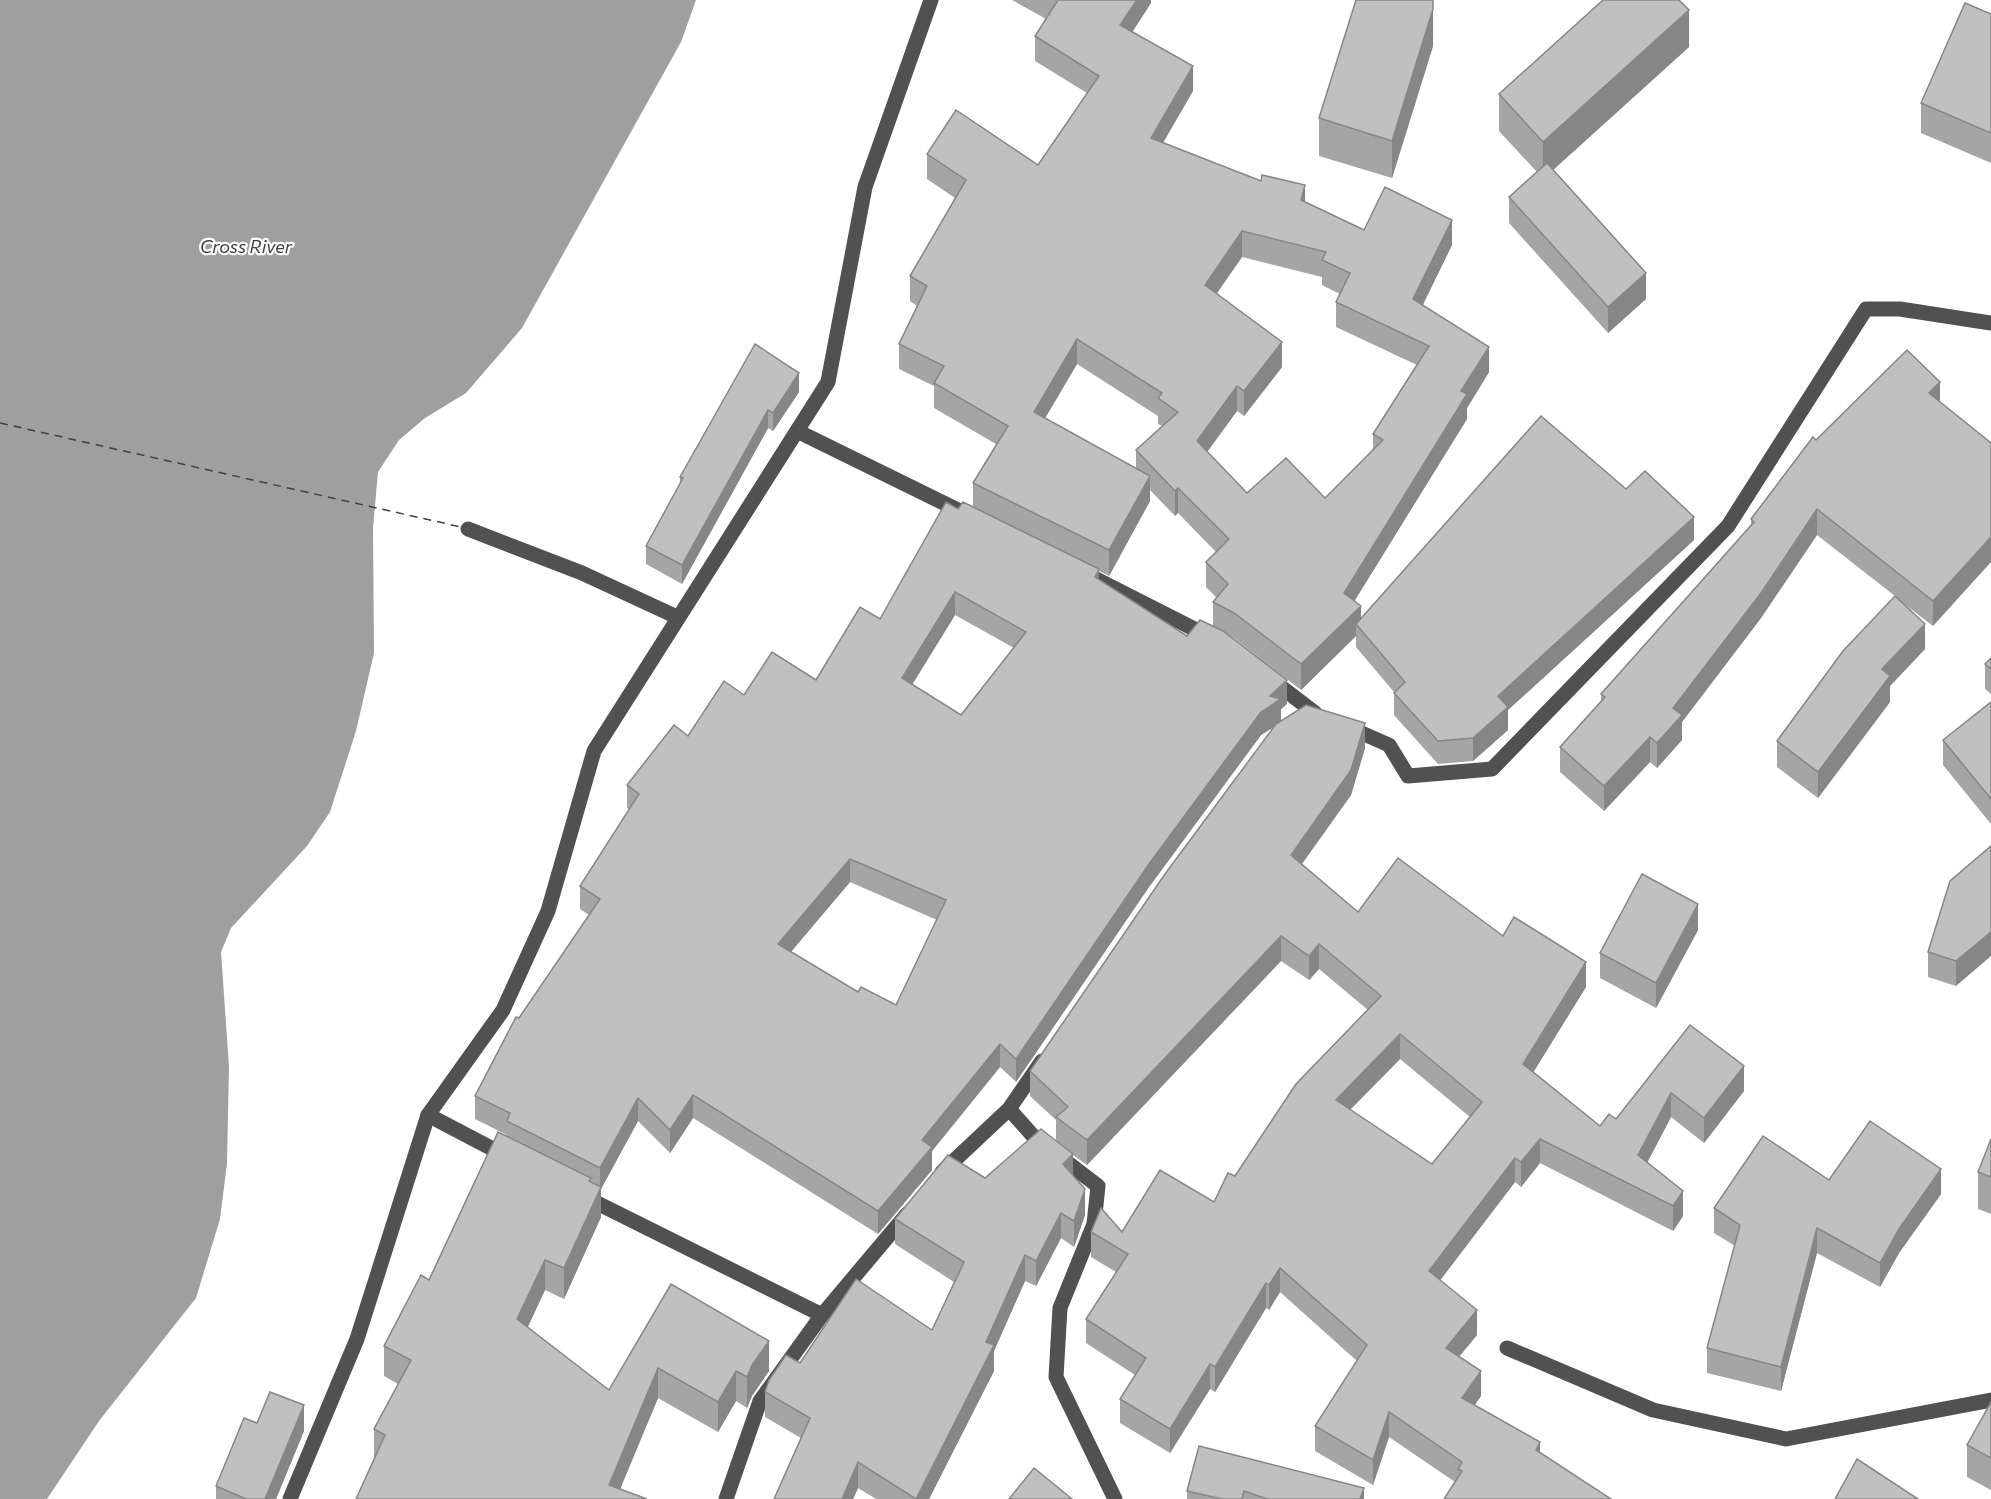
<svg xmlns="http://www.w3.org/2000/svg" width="1991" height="1499" font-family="Commissioner,sans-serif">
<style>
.water{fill:#9f9f9f}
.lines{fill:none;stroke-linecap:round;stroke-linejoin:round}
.ferry{stroke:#404040;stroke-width:1.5;stroke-dasharray:8 6;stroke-linecap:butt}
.minor{stroke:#515151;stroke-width:15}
.wall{fill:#a5a5a5;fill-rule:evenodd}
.shaded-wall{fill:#868686}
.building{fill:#c0c0c0;stroke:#868686;stroke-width:1.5;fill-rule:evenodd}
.labels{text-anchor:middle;stroke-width:4.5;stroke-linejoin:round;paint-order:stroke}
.water-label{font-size:18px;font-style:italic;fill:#404040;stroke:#fff}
</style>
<rect width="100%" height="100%" fill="#fff"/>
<!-- water -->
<polygon class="water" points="0,0 696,0 681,42 522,328 466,393 425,418 399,440 378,472 373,528 374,653 356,731 330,812 307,846 231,928 221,952 229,1067 227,1163 220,1219 196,1298 99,1421 47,1499 0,1499"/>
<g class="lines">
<!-- ferry -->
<polyline class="ferry" points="0,423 461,527"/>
<!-- minor -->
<g class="minor">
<polyline points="797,431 964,513"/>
<polyline points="468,529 582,573 677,617"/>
<polyline points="1090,576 1210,637"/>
<polyline points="1272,680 1315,713"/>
<polyline points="1348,727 1389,745 1408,776 1492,769 1728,526 1866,309 1900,309 1991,323"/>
<polyline points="1009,1109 1034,1137 1098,1186 1094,1224 1060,1308 1056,1377 1115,1499"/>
<polyline points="428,1115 508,1157"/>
<polyline points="942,1172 1009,1109 1042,1061"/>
<polyline points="585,1197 822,1315"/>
<polyline points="1507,1348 1653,1410 1786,1439 1991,1400"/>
<polyline points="290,1499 357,1339 428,1115 503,1010 548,911 594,751 828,382 865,187 931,0"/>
<polyline points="726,1499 760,1401 822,1315 907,1214"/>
</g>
</g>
<!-- wall -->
<g class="wall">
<path d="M1012,0H1151V3L1132,32L1193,91L1163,143L1305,202L1364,230L1452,245L1423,305L1489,372L1467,408V419L1354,601L1361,619L1626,489L1694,540L1508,710V730L1473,761L1438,764L1394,715V692L1356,647V636L1301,690L1234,638L1228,635L1287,704L1281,709V721L1365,748L1351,795L1302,864L1358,912L1503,936L1586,987L1533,1072L1600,1126L1616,1119L1690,1025L1744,1091L1704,1143L1671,1117L1647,1163L1683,1216L1673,1231L1540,1163L1521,1187L1515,1182L1440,1280L1477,1335L1459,1357L1481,1396L1475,1405L1540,1442L1455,1482L1389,1437L1373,1485L1315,1451V1426L1357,1361L1280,1292L1269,1310L1266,1308L1215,1392L1210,1389L1170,1453L1120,1423V1399L1135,1375L1086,1343V1319L1116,1272L1091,1257V1232H1122L1214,1202L1368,1010L1319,969L1309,980L1281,961L1087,1165L1073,1155V1176L1085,1215L1074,1247L1061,1238L1036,1286L1025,1281L994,1351V1371L929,1499H876L858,1488L853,1499H774L801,1438L765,1417V1392L800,1363L932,1330L954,1282L895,1244V1219L985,1178L1056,1141V1120L1030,1096V1071L1273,728L1261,735L1149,887L1016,1082L1000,1067L932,1151V1170L878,1234L693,1118L670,1153L638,1121L601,1189V1217L564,1299L545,1290L528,1327L609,1390L671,1284L769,1371L752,1396L747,1408L736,1401L718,1432L658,1398L620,1489L374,1460V1429L398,1384L384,1376V1346L429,1280L507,1136V1135L475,1119V1096L589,915L580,909V886L629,809L627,808V785L688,736L744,695L816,680L880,619L958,509L973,507V483L996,444L934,408V386L899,369V344L917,306L910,301V276L955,198L927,179V154L1038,165L1087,93L1035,61V36L1046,19ZM1242,257L1322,277V285L1340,294L1336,302V327L1417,365L1373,434V449L1325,498L1247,493L1207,451L1237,411L1244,416L1282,367L1217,293ZM1077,364L1158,416V424L1162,426L1136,450V468L1045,418ZM1150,490L1175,516L1178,513L1216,552L1206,562V587L1217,598L1213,602V626L1187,636L1099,580V571L1109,576L1150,501ZM955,615L1014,648L961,715L912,685ZM850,882L937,920L896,1005L858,992L791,952ZM1400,1059L1470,1117L1432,1164L1350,1110Z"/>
<polygon points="1991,14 1991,163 1921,133 1921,103"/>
<polygon points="1433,46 1392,178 1319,156 1319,118"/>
<polygon points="1689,47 1553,170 1646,299 1608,333 1509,223 1509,197 1537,172 1499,131 1499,94"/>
<polygon points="755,344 799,392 773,431 768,428 682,584 646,564 646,546 680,484 680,477"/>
<polygon points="1940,382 1933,626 1895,597 1925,649 1890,686 1890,702 1818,798 1777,767 1777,741 1895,596 1817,535 1761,618 1682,722 1682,740 1657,768 1650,762 1604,811 1560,772 1560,747 1601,702 1601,694 1751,525 1751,519 1816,440"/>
<polygon points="1991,658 1991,694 1985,689 1985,664"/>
<polygon points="1991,702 1991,824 1943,765 1943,740"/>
<polygon points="1991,846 1956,986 1928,977 1928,952"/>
<polygon points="1698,930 1656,1008 1600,978 1600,953"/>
<polygon points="1991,1139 1991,1214 1978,1209 1978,1172"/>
<polygon points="1829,1180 1941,1194 1899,1253 1880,1287 1817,1253 1781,1391 1707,1373 1707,1348 1735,1246 1714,1233 1714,1208"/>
<polygon points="1991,1402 1991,1490 1967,1477 1967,1445"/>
<polygon points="257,1423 304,1431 276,1499 216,1499 216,1486"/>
<polygon points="1199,1446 1364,1499 1187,1499 1187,1491"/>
</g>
<!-- shaded-wall -->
<g class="shaded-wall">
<polygon points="1137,0 1151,0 1151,3 1120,51 1120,25"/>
<polygon points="1433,9 1433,46 1392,178 1392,141"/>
<polygon points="1689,10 1689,47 1543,179 1543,142"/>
<polygon points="1193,66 1193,91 1151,163 1151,138"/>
<polygon points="1305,185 1305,210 1301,200"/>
<polygon points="1452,220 1452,245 1413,324 1413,299"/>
<polygon points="1242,231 1242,257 1205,310 1205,285"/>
<polygon points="1646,273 1646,299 1608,333 1608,307"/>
<polygon points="1077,339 1077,364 1034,437 1034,412"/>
<polygon points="1282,342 1282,367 1244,416 1244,391"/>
<polygon points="1489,347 1489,372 1467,408 1467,419 1344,618 1344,593 1461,391"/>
<polygon points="799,373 799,392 773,431 773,413"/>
<polygon points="1940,382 1940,407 1929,393"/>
<polygon points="1237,386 1237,411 1197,466 1197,441"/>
<polygon points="768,410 768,428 682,584 682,565"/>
<polygon points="1150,476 1150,501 1109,576 1109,550"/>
<polygon points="1178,488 1178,513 1175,516 1175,491"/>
<polygon points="1817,509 1817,535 1761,618 1682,722 1682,740 1657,768 1657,743 1673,708"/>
<polygon points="1694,517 1694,540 1508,710 1508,730 1473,761 1473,738 1498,696"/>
<polygon points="1991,537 1991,562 1933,626 1933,601"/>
<polygon points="1099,569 1099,593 1095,577"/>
<polygon points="955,592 955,615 902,701 902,678"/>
<polygon points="1361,606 1361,630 1356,624 1356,636 1301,690 1301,664"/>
<polygon points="1925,624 1925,649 1890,686 1890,702 1818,798 1818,772 1882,669"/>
<polygon points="1287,680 1287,704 1281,709 1281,722 1261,735 1149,887 1016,1082 1016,1059 1149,864 1270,696"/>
<polygon points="1365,723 1365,748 1351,795 1291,879 1291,855"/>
<polygon points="1650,737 1650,762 1604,811 1604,786"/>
<polygon points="850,859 850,882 778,967 778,944"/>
<polygon points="1698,904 1698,930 1656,1008 1656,983"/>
<polygon points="1991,932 1991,956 1956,986 1956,961"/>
<polygon points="1281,936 1281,961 1087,1165 1087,1140"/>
<polygon points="1319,944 1319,969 1309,980 1309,956"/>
<polygon points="1586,962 1586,987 1523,1089 1523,1064"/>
<polygon points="1400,1034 1400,1059 1336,1124 1336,1100"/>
<polygon points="1000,1044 1000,1067 932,1151 932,1170 878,1234 878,1211 922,1140"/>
<polygon points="1744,1066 1744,1091 1704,1143 1704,1118"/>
<polygon points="1671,1093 1671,1117 1638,1180 1638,1155"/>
<polygon points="693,1095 693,1118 670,1153 670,1130"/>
<polygon points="638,1098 638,1121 601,1189 601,1217 564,1299 564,1268 600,1190 600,1168"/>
<polygon points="1540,1139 1540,1163 1521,1187 1521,1162"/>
<polygon points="1073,1154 1073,1179 1063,1164"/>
<polygon points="1515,1158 1515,1182 1429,1295 1429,1271"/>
<polygon points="1941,1169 1941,1194 1899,1253 1880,1287 1880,1263 1899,1229"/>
<polygon points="1085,1189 1085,1215 1074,1247 1074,1221"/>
<polygon points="1683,1191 1683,1216 1673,1231 1673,1206"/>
<polygon points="1061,1213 1061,1238 1036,1286 1036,1261"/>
<polygon points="1817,1228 1817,1253 1781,1391 1781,1367"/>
<polygon points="1025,1255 1025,1281 994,1351 994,1371 929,1499 916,1499"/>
<polygon points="545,1260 545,1290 517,1349 517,1319"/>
<polygon points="1280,1268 1280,1292 1269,1310 1269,1285"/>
<polygon points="1266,1283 1266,1308 1215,1392 1215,1367"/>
<polygon points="1477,1310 1477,1335 1446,1372 1446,1348"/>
<polygon points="769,1341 769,1371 752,1396 747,1408 747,1377 752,1365"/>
<polygon points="1210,1364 1210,1389 1170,1453 1170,1429"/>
<polygon points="658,1368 658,1398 616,1499 609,1485"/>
<polygon points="736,1371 736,1401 718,1432 718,1402"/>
<polygon points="1481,1371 1481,1396 1462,1422 1462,1398"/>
<polygon points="304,1405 304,1431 276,1499 265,1499"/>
<polygon points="1389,1412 1389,1437 1373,1485 1373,1460"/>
<polygon points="1540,1442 1540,1467 1536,1450"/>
<polygon points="858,1462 858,1488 853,1499 842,1499"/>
<polygon points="1364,1488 1364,1499 1360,1499"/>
</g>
<!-- building -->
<g class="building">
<path d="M1058,0H1137L1120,25L1193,66L1151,138L1261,181L1262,175L1305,185L1301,200L1364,230L1385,187L1452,220L1413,299L1489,347L1461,391L1467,394L1344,593L1361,606L1301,664L1234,613L1213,602L1228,584L1206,562L1229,539L1178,488L1175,491L1136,450L1178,412L1158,398L1162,393L1077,339L1034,412L1150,476L1109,550L973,483L1008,426L934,383L944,366L899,344L927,286L910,276L966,180L927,154L956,110L1038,165L1099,76L1035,36ZM1242,231L1326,252L1322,260L1350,273L1336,302L1429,346L1373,434L1383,440L1325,498L1286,458L1247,493L1197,441L1237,386L1244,391L1282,342L1205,285Z"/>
<polygon points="1356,0 1433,0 1433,9 1392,141 1319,118"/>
<polygon points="1603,0 1679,0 1689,10 1543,142 1499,94"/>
<polygon points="1965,3 1991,14 1991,133 1921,103"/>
<polygon points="1547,163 1646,273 1608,307 1509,197"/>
<polygon points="755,344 799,373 773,413 768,410 682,565 646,546 683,478 680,477"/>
<polygon points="1907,350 1940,382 1929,393 1991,443 1991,537 1933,601 1817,509 1761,593 1673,708 1682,715 1657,743 1650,737 1604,786 1560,747 1605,697 1601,694 1754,522 1751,519 1813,437 1816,440"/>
<polygon points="1541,416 1626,489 1645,471 1694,517 1498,696 1508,707 1473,738 1438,741 1394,693 1405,682 1356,624"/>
<path d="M946,502L958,509L963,502L1099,569L1095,577L1187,636L1200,620L1223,631L1287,680L1270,696L1281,699L1261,712L1149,864L1016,1059L1000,1044L922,1140L932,1147L878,1211L693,1095L670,1130L638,1098L600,1168L507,1121L510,1113L475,1096L516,1017L519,1018L600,899L580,886L639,794L627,785L674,725L688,736L724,681L744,695L772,652L816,680L860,607L880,619ZM955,592L1026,632L961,715L902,678ZM850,859L946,900L896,1005L861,987L858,992L778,944Z"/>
<polygon points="1895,596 1925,624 1882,669 1890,676 1818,772 1777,741 1843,651"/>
<polygon points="1991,658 1991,669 1985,664"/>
<polygon points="1991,702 1991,799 1943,740"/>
<path d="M1306,705L1365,723L1351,770L1291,855L1358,912L1398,858L1503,936L1514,917L1586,962L1523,1064L1600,1126L1609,1114L1616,1119L1690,1025L1744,1066L1704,1118L1671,1093L1638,1155L1683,1191L1673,1206L1540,1139L1521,1162L1515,1158L1429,1271L1477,1310L1446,1348L1481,1371L1462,1398L1540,1442L1536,1450L1611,1499H1444L1462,1471L1458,1469L1462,1462L1389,1412L1373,1460L1315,1426L1367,1345L1280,1268L1269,1285L1266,1283L1215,1367L1210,1364L1170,1429L1120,1399L1146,1358L1086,1319L1128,1254L1091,1232L1101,1208L1122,1232L1160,1170L1214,1202L1228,1173L1235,1176L1296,1084L1381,996L1319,944L1309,956L1281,936L1087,1140L1056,1117L1068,1107L1030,1071L1165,874L1276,724ZM1400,1034L1482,1102L1432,1164L1336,1100Z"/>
<polygon points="1991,846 1991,932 1956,961 1928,952 1950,881"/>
<polygon points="1642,874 1698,904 1656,983 1600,953"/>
<polygon points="1870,1121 1941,1169 1899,1229 1880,1263 1817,1228 1781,1367 1707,1348 1740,1225 1714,1208 1763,1136 1829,1180"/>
<polygon points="1041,1129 1073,1154 1063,1164 1085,1189 1074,1221 1061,1213 1036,1261 1025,1255 986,1342 994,1345 916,1499 858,1462 842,1499 774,1499 810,1418 765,1392 769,1380 786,1355 800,1363 856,1279 932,1330 964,1262 895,1219 948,1155 985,1178"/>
<polygon points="498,1132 591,1178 589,1181 601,1187 564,1268 545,1260 517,1319 609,1390 671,1284 769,1341 752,1365 747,1377 736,1371 718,1402 658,1368 609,1485 647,1499 356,1499 385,1435 374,1429 411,1360 384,1346 421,1275 429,1280"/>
<polygon points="1991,1139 1991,1177 1978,1172"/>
<polygon points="270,1392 304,1405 265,1499 246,1499 216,1486 244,1418 257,1423"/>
<polygon points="1991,1402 1991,1458 1967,1445"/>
<polygon points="1199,1446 1364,1488 1360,1499 1267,1499 1244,1491 1242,1499 1222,1499 1187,1491"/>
<polygon points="1857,1459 1918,1499 1835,1499"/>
<polygon points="1034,1468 1072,1499 1009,1499"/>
</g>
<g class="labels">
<!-- water labels -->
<g class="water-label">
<text x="246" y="253">Cross River</text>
</g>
</g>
</svg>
